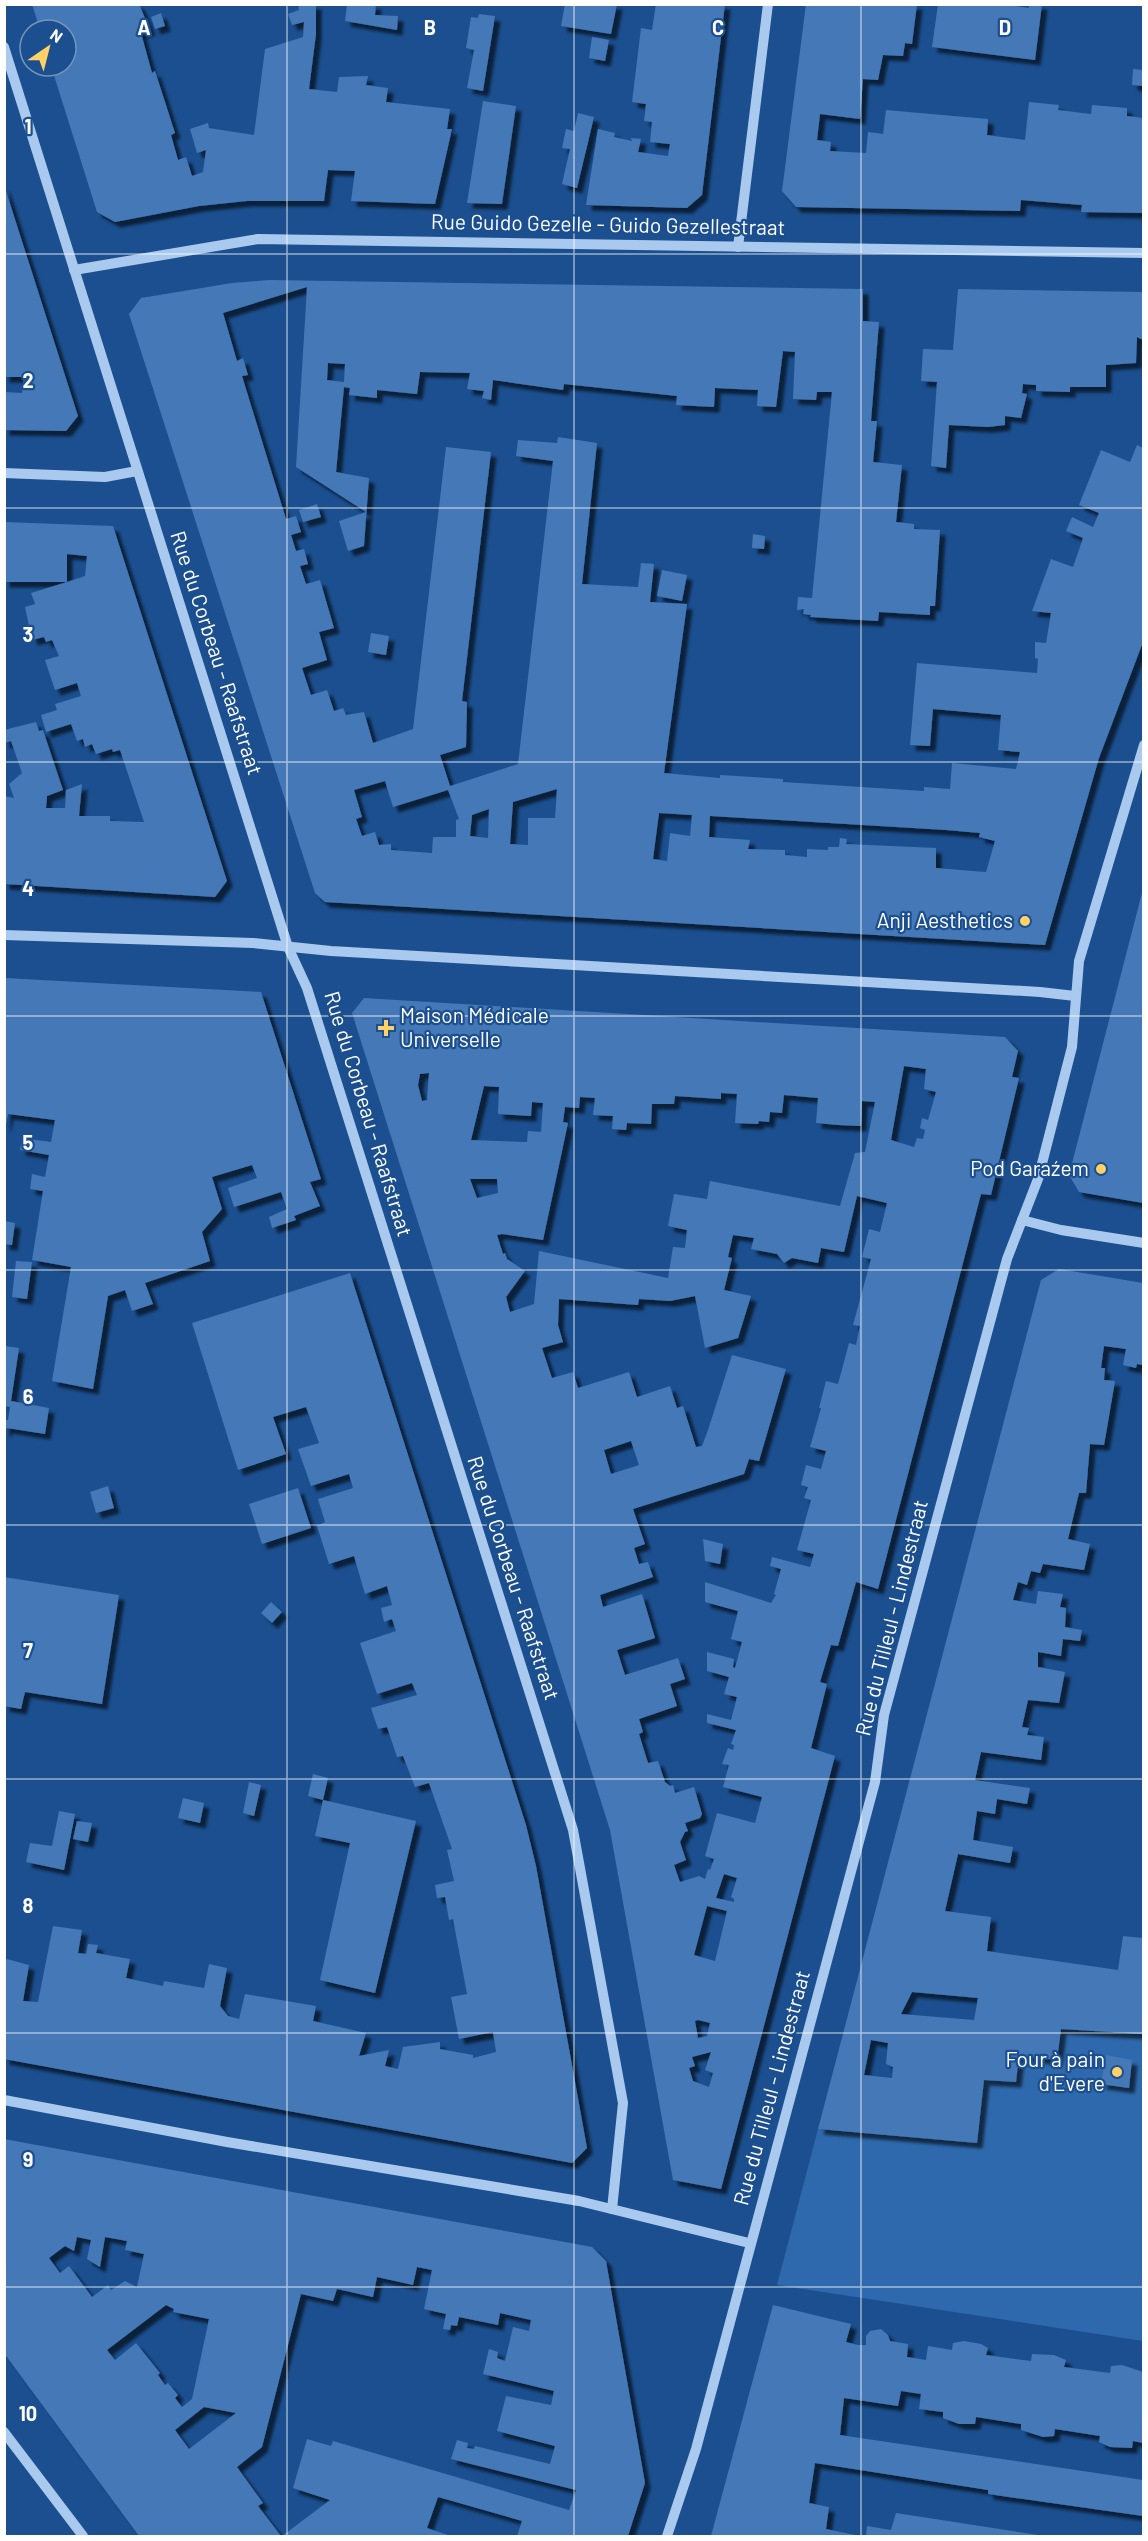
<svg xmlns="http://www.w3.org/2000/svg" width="1148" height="2541" font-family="Barlow,sans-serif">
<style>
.green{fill:#2e69ad}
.building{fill:#4478b7;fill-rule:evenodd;filter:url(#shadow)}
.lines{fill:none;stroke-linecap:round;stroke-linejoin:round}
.minor{stroke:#a9c9ee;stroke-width:10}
.grid{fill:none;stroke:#fff;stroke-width:1.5;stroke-opacity:0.55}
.poi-dot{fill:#ffd166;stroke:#1b4f8f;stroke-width:2}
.labels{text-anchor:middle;stroke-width:4.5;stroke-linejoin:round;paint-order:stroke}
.street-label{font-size:21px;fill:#fff;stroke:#1b4f8f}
.poi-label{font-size:21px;fill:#fff;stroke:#1b4f8f;text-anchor:end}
.grid-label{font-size:20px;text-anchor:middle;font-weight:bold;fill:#fff;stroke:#1b4f8f;stroke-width:4.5;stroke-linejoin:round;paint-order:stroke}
</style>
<defs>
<filter id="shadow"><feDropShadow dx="5.5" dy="5.5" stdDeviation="1.5" flood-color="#0009"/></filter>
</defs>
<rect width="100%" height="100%" fill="#1b4f8f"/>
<!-- green -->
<polygon class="green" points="1061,2029 1143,2034 1143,2341 777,2285 818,2129 976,2143 984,2080 1016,2082 1019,2056 1057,2060"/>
<!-- building -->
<g class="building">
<polygon points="32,4 139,4 150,30 141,33 152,73 155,71 175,133 171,135 178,160 186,157 192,176 203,172 206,150 197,153 190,129 208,123 209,128 254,135 265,49 303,37 304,22 292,25 288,14 299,10 298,4 316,4 316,34 309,89 337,92 339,77 368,76 366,85 388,88 386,102 450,109 447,129 452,129 435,204 351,201 355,171 328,170 324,201 247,201 199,206 115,222 97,212 51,66 66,66 66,30 40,30"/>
<polygon points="347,4 376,4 375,15 398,16 397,30 345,21"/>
<polygon points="565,4 617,4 611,34 561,26"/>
<polygon points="656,4 725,4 702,195 687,208 586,205 598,129 615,133 614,137 632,141 631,138 641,139 638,152 668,156 670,144 650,142 652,122 644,121 646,104 632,102 641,28 652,30"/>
<polygon points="806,4 917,4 912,44 905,43 903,56 883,55 878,80 863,79 860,119 820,114 817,140 831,142 830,151 866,153 868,132 883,134 886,110 988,119 987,135 1025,140 1029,102 1059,105 1058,110 1091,114 1092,105 1127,108 1127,116 1143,118 1143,213 1081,212 1082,205 1021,200 1020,211 796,207 782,191"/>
<polygon points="938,4 1001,4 1029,8 1029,4 1042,4 1035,60 932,47"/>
<polygon points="161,13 165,26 155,29 151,17"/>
<polygon points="479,14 495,16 483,91 467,88 474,50 466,48 471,17 478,18"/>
<polygon points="592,37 609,40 605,61 589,58"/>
<polygon points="1133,69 1143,70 1143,86 1132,85"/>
<polygon points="483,101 516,106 502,204 467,203"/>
<polygon points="578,113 594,117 577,188 562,184 570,149 562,148 566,129 574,131"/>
<polygon points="4,185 78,416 66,431 4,430 4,392 22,393 24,377 4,377"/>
<path d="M269,280L863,289V321L879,322L871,421H877L873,462L902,465L896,522L914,524V529L940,530L935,606H930V615L879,612L878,621L810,617L811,615L803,614L804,609L797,610L798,597L812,598L832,392H817L816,400L793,399L795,352L783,351L776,407L757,406L758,390L715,388L714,407L676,405L677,396L564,384L563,390L493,380L491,400L482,398L484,391L467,389L470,373L420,372L417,394L377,390V398L349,395L350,388L344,387L336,472L369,478L364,546L348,551L339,521L366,512L296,467L307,287L223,313L237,361L243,358L248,375L242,376L286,519L296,516L301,532L291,535L296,551L304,549L308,564L300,566L306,584L320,580L334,628L319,632L327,660L302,668L311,695L327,690L334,711L343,708L346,715L364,712L373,743L413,729L446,447L491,452L462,701L467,702L466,747L440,755L450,786L518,764L553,461L516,456L518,440L557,443L558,437L597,443L582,584L638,587L641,563L654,564L650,602L687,604L664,773L720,778V775L783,779V782L924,791V787L950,789L952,763L1016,769L1020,752L998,750L1001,715L933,709L930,746L910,745L917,663L1037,673L1038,659L1035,658V642L1046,643L1051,613L1032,611L1051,559L1073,567L1083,538L1066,531L1072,517L1093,527L1099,513L1079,505L1101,450L1130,462L1137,445L1143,448V642L1099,758L1045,945L325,902L315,893L129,314L141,298L232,283ZM328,363L345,364L344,382L327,380ZM385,781L393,807L448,790L459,819L456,820V837H433L432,853L391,850V844L379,845L375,832L362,836L356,819L362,817L354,790ZM557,789L555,818H528V845L510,844L513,802ZM489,809L488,838L470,836L472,815ZM659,813L692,815L690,836L670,833L667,861L653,859ZM710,816L946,830L980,833L979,837L995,841L986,872L936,868V848L846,844L847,839L840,838L839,847H828V850L807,849V857L785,855V850L748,849L750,840L709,837Z"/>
<polygon points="958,289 1143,292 1143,340 1137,337 1136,363 1106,365 1106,387 1070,387 1070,392 1036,391 1036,385 1023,384 1022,393 1027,394 1021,418 1005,416 1005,425 988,427 949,425 946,468 931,466 937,382 921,381 923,349 953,350"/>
<polygon points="317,504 321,517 303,522 299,510"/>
<path d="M4,522L113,526L227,881L215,897L4,884V796L14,798L9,784L22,773L11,741L4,743V730L36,722L39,731L43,730L63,790L47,796L46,808H65L66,790L82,784L79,816H110V821L144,822L120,750L113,752L112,749L96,754L92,744L85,747L83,739L77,741L71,724L46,732L41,715L57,710L55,704L81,696L77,683L55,690L45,660L59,656L52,640L46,642L44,637L32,640L25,607L35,604L31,593L67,582H4ZM67,554L87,556L85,576L67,582Z"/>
<polygon points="753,534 765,536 764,549 752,548"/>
<polygon points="662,570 687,575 682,601 657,596"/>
<polygon points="371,633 389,636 386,655 368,652"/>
<polygon points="1143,889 1143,1203 1079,1192 1069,1175"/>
<polygon points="5,978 261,992 321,1179 310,1182 320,1206 294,1216 296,1220 272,1228 269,1217 287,1209 281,1192 234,1207 228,1188 257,1178 252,1165 212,1177 222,1209 202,1232 210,1261 145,1283 153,1304 132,1311 125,1290 108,1296 93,1389 52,1381 71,1267 32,1260 43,1191 30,1189 32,1174 45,1177 49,1155 20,1150 22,1138 51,1142 55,1120 8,1114 5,1129"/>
<path d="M364,998L1005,1037L1018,1051L1012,1077L1019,1078L991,1195L981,1194L878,1589L856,1582L838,1646L831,1645L820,1682L827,1684L811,1748L835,1756L721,2189L673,2180L610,1830L352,1013ZM904,1066L926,1069L924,1089L936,1092L928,1120L922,1118L920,1128L925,1130L923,1139L917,1138L914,1147L891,1140ZM429,1073L427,1100L422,1101L418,1085L420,1074ZM484,1086L499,1087L498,1114L531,1116L532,1102L543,1103L541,1132L528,1131L527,1142L471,1140ZM721,1093L737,1094L735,1123L758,1124L759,1121L769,1122L770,1112L782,1113L784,1095L818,1098L816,1123L838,1125L861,1126L862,1101L875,1102L865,1152L855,1153L840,1206L710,1181L707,1199L674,1194L668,1226L687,1230L685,1248L673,1247L668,1278L539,1251L534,1304L510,1312L506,1297L525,1271L507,1259L505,1253L503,1254L497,1235L502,1234L543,1240L568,1123L563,1122L565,1107L579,1108L580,1097L595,1098L593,1115L613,1116L612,1129L626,1130L627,1123L651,1124L652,1104H674L675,1096L721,1099ZM470,1179H497L498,1193L477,1198ZM857,1196L887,1203L880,1232L869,1229L862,1257L871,1259L853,1325L860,1326L856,1345L849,1343L838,1384L826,1381L819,1408H821L810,1447L826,1451L821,1469L806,1465L801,1485L808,1487L804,1498L811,1500L797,1550L814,1554L810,1567L772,1557L770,1566L781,1569L774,1594L776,1595L771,1603L705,1582V1602L738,1611L731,1639L742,1642L735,1668L733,1667L734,1659L707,1652V1671L729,1677L724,1694L737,1697L731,1720L707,1714V1723L736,1730L731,1744L734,1745L733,1750L728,1748L722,1764L729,1765L723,1787L762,1797L755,1823L717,1813L705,1856L714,1859L710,1870L708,1869L705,1879L699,1876L680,1882L674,1865L686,1860L680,1842L685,1832L688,1831L685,1823L700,1818L702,1814L694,1787L675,1793L673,1785L670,1786L665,1782L658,1761L648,1763L639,1734L643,1732L639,1719L677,1706L670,1684L685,1679L678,1658L625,1675L617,1650L655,1638L642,1594L603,1607L600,1595L653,1577L648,1562L639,1564L634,1548L645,1544L633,1509L744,1474L749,1459L759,1461L786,1369L732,1355L708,1430L702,1446L696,1447L683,1406L677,1408L670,1386L637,1397L629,1372L578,1388L573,1372L552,1378L542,1348L563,1342L558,1325L559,1299L638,1305L639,1299L670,1301L695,1296L705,1348L738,1338L751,1296L724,1290L732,1258L728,1257L733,1235L754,1238L751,1249L777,1254L784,1263L792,1258L818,1263L821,1248L844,1252ZM631,1441L639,1465L611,1474L604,1450ZM724,1874L737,1878L731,1897L734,1899V1902L716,1898ZM707,1906L727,1911L715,1961L694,1955ZM698,2020L710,2023L707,2036L698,2038L695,2021ZM711,2052L705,2070L713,2073L709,2087L693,2081L689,2068L695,2066L692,2057Z"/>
<polygon points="4,1221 15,1223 12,1245 4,1244"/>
<polygon points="16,1261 32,1262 27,1299 12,1297"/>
<path d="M1059,1269L1143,1283V1365L1137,1364L1136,1368L1123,1365L1126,1349L1104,1346L1101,1368H1105L1104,1380L1115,1381L1107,1428L1104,1445L1090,1444L1086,1493H1079L1068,1539L1090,1544L1084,1570L1043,1564L1040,1573L1031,1571L1027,1585L1018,1582L1013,1600L1036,1604L1038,1591L1063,1594L1060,1607L1066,1608L1065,1627L1082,1630L1080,1641L1063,1639L1061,1656L1038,1652V1667L1065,1672L1059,1703L1028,1700L1022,1727L1029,1728L1027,1735L1044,1737L1041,1760L981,1752L975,1780L1030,1788L1027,1804L997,1799L995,1814L977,1811L973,1840L1013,1847L1010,1863L958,1854L945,1911L991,1917L987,1951L1118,1970L1123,1936L1143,1938V2034L1061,2029L1057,2060L1019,2056L1016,2082L984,2080L977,2143L818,2129L1041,1280ZM912,1992L978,1998L974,2020L901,2014ZM871,2040L888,2043L886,2064L893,2067L892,2078L864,2075Z"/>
<polygon points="350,1273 526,1825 536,1866 587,2148 572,2163 4,2059 4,1963 7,1959 29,1965 23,2001 38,2002 53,1926 82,1930 78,1953 86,1954 88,1944 98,1945 96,1953 130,1959 126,1978 163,1986 164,1981 204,1988 209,1964 227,1968 220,2006 228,2016 239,2019 245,1994 316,2006 313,2021 366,2033 359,2056 389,2050 385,2066 398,2069 403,2047 440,2042 440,2049 473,2055 473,2058 496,2052 493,2032 459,2039 451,1997 467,1994 453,1919 449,1920 445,1897 437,1898 435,1885 454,1881 447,1850 452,1849 429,1783 415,1787 403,1756 397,1757 387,1727 378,1729 371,1708 417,1695 412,1683 377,1694 360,1643 396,1631 392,1619 384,1622 381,1608 392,1605 387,1586 365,1594 354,1556 329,1564 317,1526 325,1522 318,1499 353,1488 349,1474 311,1486 298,1449 319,1443 306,1407 273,1417 286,1454 238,1470 192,1323"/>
<polygon points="5,1346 19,1348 11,1401 49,1408 45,1434 7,1428 4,1433 4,1420 8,1420 10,1407 4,1406"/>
<polygon points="108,1486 114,1508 96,1513 90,1492"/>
<polygon points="298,1488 311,1528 262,1544 249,1504"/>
<polygon points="703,1539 723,1544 720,1564 705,1561"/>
<polygon points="4,1577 119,1595 102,1704 25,1692 21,1709 4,1706"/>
<polygon points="271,1602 282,1612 272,1623 261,1613"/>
<polygon points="313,1774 328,1778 323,1800 416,1821 375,1993 320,1980 350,1843 315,1836 323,1800 308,1796"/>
<polygon points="249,1782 261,1785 254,1816 243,1813"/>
<polygon points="183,1798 204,1803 200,1823 178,1818"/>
<polygon points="59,1811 75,1814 64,1870 26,1862 30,1843 52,1846"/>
<polygon points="77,1821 92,1823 88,1842 73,1839"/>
<polygon points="1106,2055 1132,2060 1129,2088 1101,2084"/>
<path d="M4,2139L592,2247L606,2261L645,2483L628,2536H517L522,2521L438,2497L427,2528L451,2536H282L330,2500L293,2488L307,2439L331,2446L333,2441L569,2510L576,2490L451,2459L457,2440L468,2443L467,2448L474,2449L475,2446L550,2464L555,2446L497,2431L506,2396L551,2405L554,2391L483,2374L489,2349L498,2352L497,2358L505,2361L513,2327L529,2331L531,2320L500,2313L498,2325L459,2317L457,2326L451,2325L450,2330L443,2329L446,2314L424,2309L432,2270L417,2267L413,2285L377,2277L373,2297L337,2289L333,2301L301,2294L262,2447L237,2467L263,2503L258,2506L281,2536H139L4,2353ZM77,2237L91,2240L87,2259L100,2267L105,2237L127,2241L125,2250L144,2254L137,2287L125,2281L111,2290L108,2285L92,2297L69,2266L60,2273L49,2258L65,2246L74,2251ZM166,2305L174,2309L173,2312L209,2319L192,2399L182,2407L175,2398L178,2395L168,2383L165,2385L158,2375L160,2373L136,2343L115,2360L107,2350ZM204,2407L236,2413L189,2449L175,2430Z"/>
<polygon points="773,2305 851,2324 846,2342 858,2345 866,2345 866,2336 870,2331 881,2329 888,2335 890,2341 908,2344 907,2357 926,2360 928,2346 952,2350 953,2343 964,2341 981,2344 988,2348 986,2355 1031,2361 1032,2354 1054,2355 1066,2360 1064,2367 1110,2373 1111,2366 1122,2365 1143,2372 1143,2443 1133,2441 1132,2448 1110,2447 1099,2442 1100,2436 1055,2429 1054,2436 1043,2437 1021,2430 1021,2424 976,2417 975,2424 959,2424 943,2418 943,2412 919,2409 921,2394 901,2391 898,2406 844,2398 840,2435 1143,2480 1143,2516 988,2494 988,2490 815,2463 809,2503 829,2507 826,2529 860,2536 711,2536"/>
<polygon points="896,2513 1038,2535 1038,2536 866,2536 867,2526 891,2530"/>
</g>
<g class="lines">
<!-- minor -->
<g class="minor">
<polyline points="4,47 288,947 307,988 573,1830 623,2103 612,2209"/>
<polyline points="738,247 768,4"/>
<polyline points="74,270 258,239 1144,253"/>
<polyline points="4,473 105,477 137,471"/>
<polyline points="4,935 253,943 331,951 1040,992 1075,996"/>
<polyline points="1022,1220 1061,1230 1144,1243"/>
<polyline points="4,2100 227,2142 579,2201 749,2243"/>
<polyline points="4,2432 83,2536"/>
<polyline points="667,2536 696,2449 875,1782 884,1715 1007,1259 1038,1179 1072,1047 1079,961 1144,745"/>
</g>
</g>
<!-- grid -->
<path class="grid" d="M287,4V2536M574,4V2536M861,4V2536M4,254H1144M4,508H1144M4,762H1144M4,1016H1144M4,1270H1144M4,1525H1144M4,1779H1144M4,2033H1144M4,2287H1144"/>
<!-- markers -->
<g class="poi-dot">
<circle cx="1025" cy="921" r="6"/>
<path d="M383 1019h6v6h6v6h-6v6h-6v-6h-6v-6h6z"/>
<circle cx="1101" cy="1169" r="6"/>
<circle cx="1117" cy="2072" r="6"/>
</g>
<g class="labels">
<!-- street labels -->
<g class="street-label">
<text transform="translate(608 225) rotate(1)" y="7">Rue Guido Gezelle - Guido Gezellestraat</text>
<text transform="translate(216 653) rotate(72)" y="7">Rue du Corbeau - Raafstraat</text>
<text transform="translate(368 1114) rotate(73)" y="7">Rue du Corbeau - Raafstraat</text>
<text transform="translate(513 1578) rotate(72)" y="7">Rue du Corbeau - Raafstraat</text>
<text transform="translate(892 1618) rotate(-76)" y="7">Rue du Tilleul - Lindestraat</text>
<text transform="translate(772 2088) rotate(-75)" y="7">Rue du Tilleul - Lindestraat</text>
</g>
<!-- poi labels -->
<g class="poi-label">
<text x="1013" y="928">Anji Aesthetics</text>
<text x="400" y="1023" text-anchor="start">Maison Médicale<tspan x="400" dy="24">Universelle</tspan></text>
<text x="1089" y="1176">Pod Garaźem</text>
<text x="1105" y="2067">Four à pain<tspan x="1105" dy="24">d'Evere</tspan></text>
</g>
</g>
<g class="grid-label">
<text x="144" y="35">A</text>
<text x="430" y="35">B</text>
<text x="718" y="35">C</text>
<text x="1005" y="35">D</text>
<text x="28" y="134">1</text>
<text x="28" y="388">2</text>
<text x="28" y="642">3</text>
<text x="28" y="896">4</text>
<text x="28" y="1150">5</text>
<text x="28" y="1404">6</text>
<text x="28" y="1658">7</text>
<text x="28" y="1913">8</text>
<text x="28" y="2167">9</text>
<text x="28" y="2421">10</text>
</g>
<!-- border -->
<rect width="1148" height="2541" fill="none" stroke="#ffffff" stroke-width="12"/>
<!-- north arrow -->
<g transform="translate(48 48) rotate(35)"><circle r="28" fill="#1b4f8f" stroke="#7695bc" stroke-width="1.5"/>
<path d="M0-4.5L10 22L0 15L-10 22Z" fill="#ffd166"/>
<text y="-9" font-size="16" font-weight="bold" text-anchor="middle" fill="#ffffff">N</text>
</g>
</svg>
